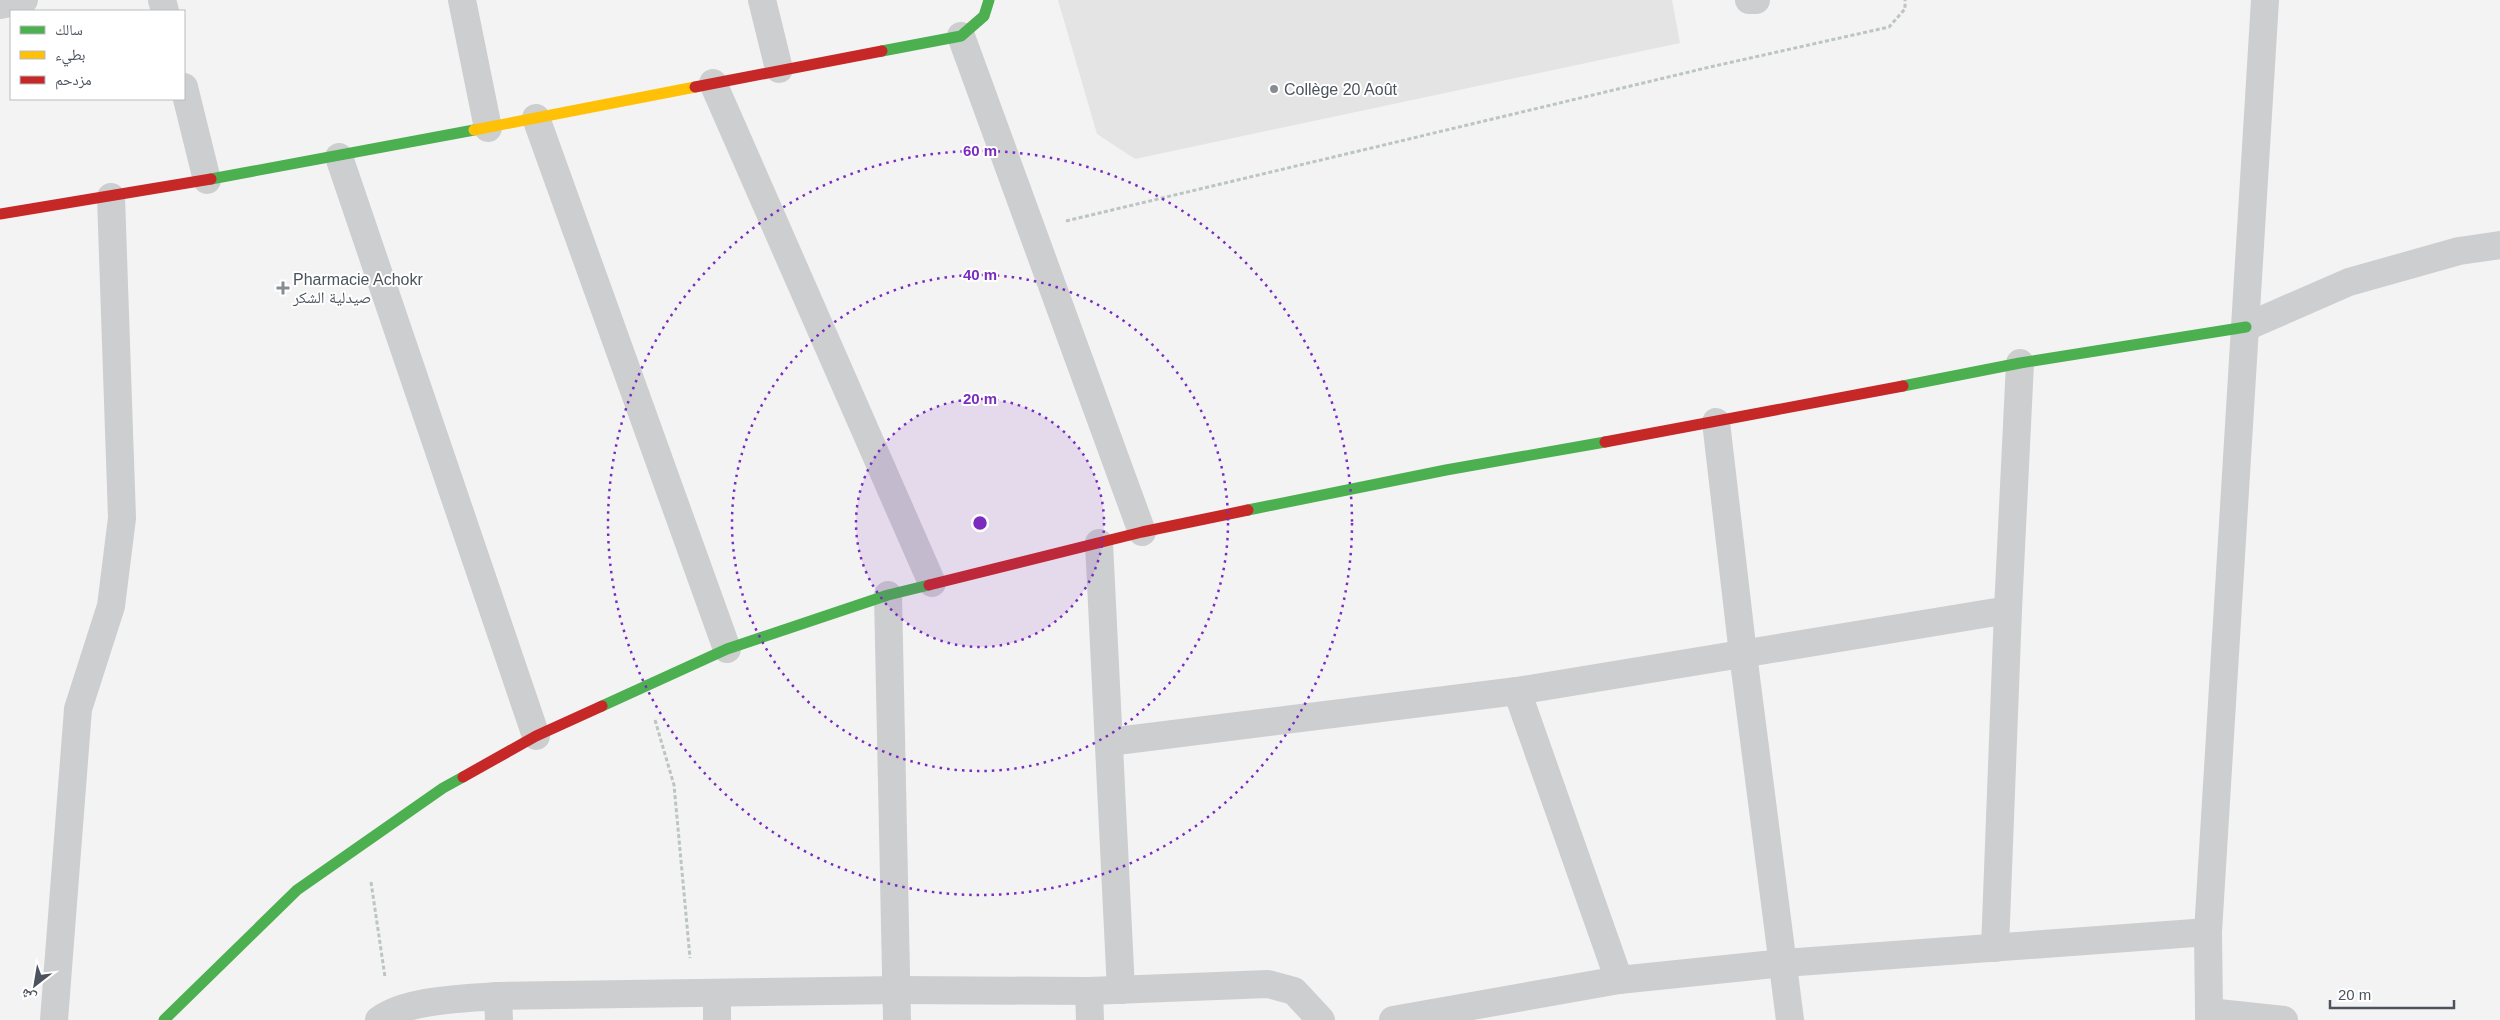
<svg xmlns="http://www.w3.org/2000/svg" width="2500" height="1020" font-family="Arial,'Noto Naskh Arabic',sans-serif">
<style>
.education{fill:#e5e4e4}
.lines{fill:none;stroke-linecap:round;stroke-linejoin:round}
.path{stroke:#bcc5c3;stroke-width:3;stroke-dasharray:4 2.5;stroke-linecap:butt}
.street{stroke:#cdced0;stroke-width:28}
.fast{stroke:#4caf50;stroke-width:11}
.slow{stroke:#ffc107;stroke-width:11}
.jam{stroke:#c62828;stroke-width:11}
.ring{fill:none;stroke:#7b2cbf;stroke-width:2.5;stroke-dasharray:2.5 5}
.poi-dot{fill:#868c92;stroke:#fff;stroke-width:2}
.labels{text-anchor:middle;stroke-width:4;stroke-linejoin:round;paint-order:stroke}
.poi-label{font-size:16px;fill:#4b545e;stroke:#fff;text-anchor:start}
.centre{fill:#7b2cbf;stroke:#fff;stroke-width:2.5}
.ring-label{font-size:15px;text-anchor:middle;font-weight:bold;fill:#7b2cbf;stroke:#fff;stroke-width:4;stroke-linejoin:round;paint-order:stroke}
</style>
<rect width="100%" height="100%" fill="#f3f3f3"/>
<!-- education -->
<polygon class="education" points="1058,0 1672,0 1680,43 1135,159 1097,134"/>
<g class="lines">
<!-- path -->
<g class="path">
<polyline points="1066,221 1710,67 1889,27 1905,9 1905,0"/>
<polyline points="655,720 674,785 690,958"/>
<polyline points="371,882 385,977"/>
</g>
<!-- street -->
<g class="street">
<polyline points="162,0 165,11"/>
<polyline points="462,0 488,128"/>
<polyline points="762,0 779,69"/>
<polyline points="1749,0 1756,0"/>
<polyline points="0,5 24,0"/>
<polyline points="961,36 1142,532"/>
<polyline points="713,83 932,583"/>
<polyline points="184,87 207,180"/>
<polyline points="536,118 727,649"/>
<polyline points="339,157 536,736"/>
<polyline points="2246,327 2349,282 2459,251 2500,245"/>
<polyline points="1716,422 1743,654 1790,1020"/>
<polyline points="1099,543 1121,990"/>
<polyline points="888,595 897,1020"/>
<polyline points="1517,691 1619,980 1784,963 2208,932"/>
<polyline points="1109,742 1517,691 2008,610"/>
<polyline points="1995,948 2008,610 2020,363"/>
<polyline points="1089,991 1090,1020"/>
<polyline points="2209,1012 2208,932 2265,0"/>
<polyline points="54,1020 78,709 111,606 122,518 111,197"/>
<path d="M379,1020C408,999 463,999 498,996"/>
<polyline points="499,1020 498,996 897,990 1089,991 1268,984 1294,991 1321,1020"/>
<polyline points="717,1020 717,993"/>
<polyline points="1393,1020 1619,980"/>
<polyline points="2209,1020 2209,1012 2284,1020"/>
</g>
<!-- fast -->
<g class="fast">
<polyline points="882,51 961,36 984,16 989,0"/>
<polyline points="211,179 474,130"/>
<polyline points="1903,386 2020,363 2246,327"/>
<polyline points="1248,510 1446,470 1605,442"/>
<polyline points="602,706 727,649 888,595 929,585"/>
<polyline points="164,1020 297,890 443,788 463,777"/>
</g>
<!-- slow -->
<polyline class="slow" points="474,130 695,87"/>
<!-- jam -->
<g class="jam">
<polyline points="695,87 882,51"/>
<polyline points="0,214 211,179"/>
<polyline points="1605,442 1903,386"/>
<polyline points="929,585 1142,532 1248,510"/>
<polyline points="463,777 536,736 602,706"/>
</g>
</g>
<!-- distance rings -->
<circle cx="980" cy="523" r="124" fill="#7b2cbf" fill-opacity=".12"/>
<g class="ring">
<circle cx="980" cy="523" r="124"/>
<circle cx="980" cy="523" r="248"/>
<circle cx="980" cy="523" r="372"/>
</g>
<!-- markers -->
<g class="poi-dot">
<circle cx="1274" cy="89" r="5"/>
<path d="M280.5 280.5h5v5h5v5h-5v5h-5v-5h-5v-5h5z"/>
</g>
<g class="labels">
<!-- poi labels -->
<g class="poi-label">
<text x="1284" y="95">Collège 20 Août</text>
<text x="293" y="285">Pharmacie Achokr<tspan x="293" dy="18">صيدلية الشكر</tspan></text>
</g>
</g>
<circle cx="980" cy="523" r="8" class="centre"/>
<g class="ring-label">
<text x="980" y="156">60 m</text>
<text x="980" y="280">40 m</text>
<text x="980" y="404">20 m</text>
</g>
<!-- legend -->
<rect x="10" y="10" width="175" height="90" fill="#ffffff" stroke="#b7bbbf"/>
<rect x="20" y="26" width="25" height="8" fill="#4caf50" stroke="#b7bbbf"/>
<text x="55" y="35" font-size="15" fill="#4b545e">سالك</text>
<rect x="20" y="51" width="25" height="8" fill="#ffc107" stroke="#b7bbbf"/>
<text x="55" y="60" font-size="15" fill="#4b545e">بطيء</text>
<rect x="20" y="76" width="25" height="8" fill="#c62828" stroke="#b7bbbf"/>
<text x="55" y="85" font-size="15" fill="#4b545e">مزدحم</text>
<!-- north arrow -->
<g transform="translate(35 985) rotate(211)" stroke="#ffffff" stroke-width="4" paint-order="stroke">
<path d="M0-4L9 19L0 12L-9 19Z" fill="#4b545e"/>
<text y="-8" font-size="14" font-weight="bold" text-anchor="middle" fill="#4b545e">ش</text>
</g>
<!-- scale -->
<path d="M2330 1000v8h124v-8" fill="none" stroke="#4b545e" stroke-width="2.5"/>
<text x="2338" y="1000" font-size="15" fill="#4b545e" stroke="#ffffff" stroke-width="4" paint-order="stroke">20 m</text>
</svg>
